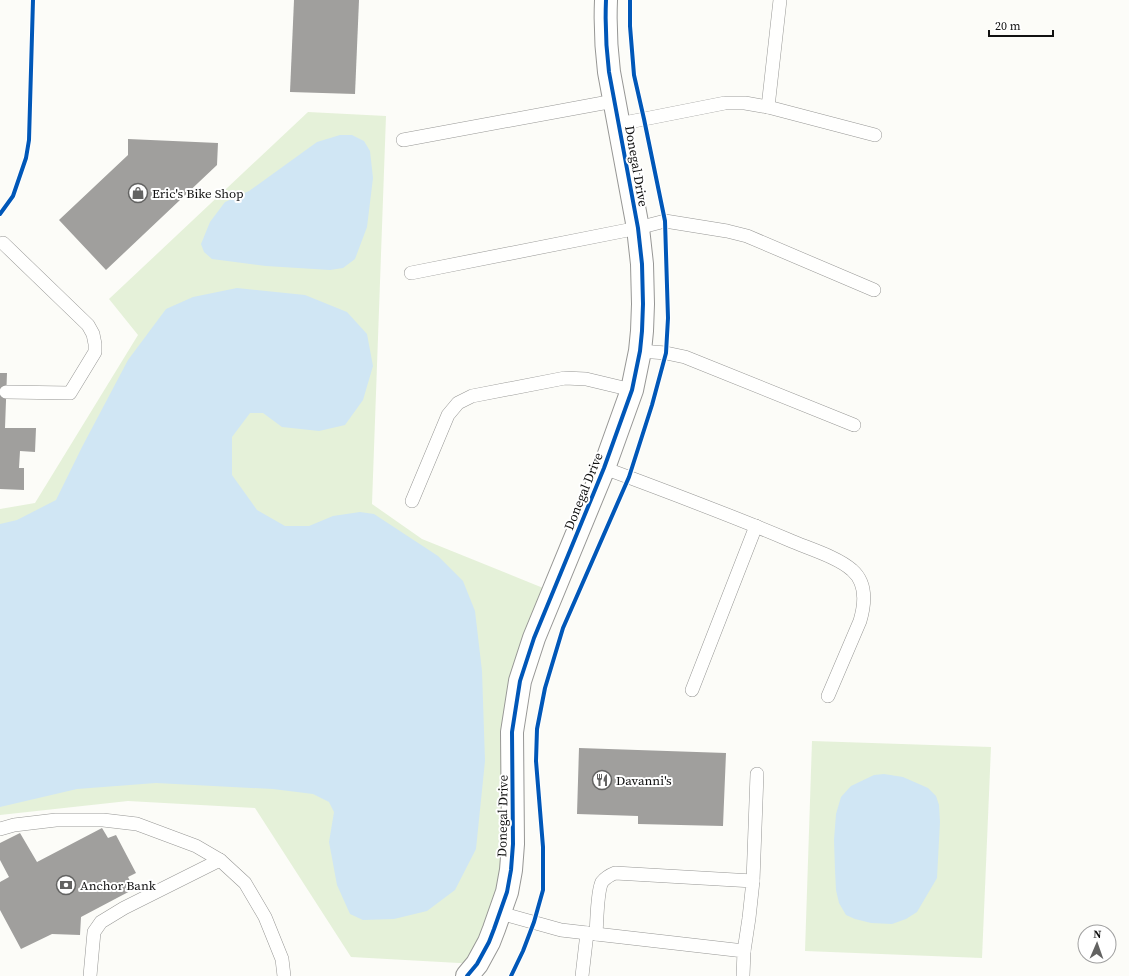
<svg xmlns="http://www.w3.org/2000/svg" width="1129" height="976" font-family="'Source Serif 4',serif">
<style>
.green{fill:#e5f1d9}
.water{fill:#d0e6f4}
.building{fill:#a09f9d}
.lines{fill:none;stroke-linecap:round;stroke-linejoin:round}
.lane-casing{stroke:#979795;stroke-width:14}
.street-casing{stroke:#979795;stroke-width:24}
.lane{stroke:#fffffe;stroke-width:13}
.street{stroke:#fffffe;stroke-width:22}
.cycleway-casing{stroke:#fff;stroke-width:6}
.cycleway{stroke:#0057b8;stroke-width:4}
.labels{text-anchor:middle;stroke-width:4;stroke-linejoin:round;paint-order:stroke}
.street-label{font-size:13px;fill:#111;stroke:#fff}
.poi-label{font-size:13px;fill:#111;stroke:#fff;text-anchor:start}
</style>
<rect width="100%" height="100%" fill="#fcfcf8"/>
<!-- green -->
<g class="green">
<polygon points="308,112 386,116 372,504 422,539 553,592 520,681 513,844 477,964 351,957 255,808 128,801 0,815 0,509 35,503 138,335 109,299"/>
<polygon points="812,741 991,747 982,958 805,951"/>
</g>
<!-- water -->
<g class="water">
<polygon points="340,135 352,135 364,141 370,151 373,178 367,227 355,259 343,268 330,270 266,266 212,259 204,252 201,244 210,222 225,202 249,191 317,142"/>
<polygon points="237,288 305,295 347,312 367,334 373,366 363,400 345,425 319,431 282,427 263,413 250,413 232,437 232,475 257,510 285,526 309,526 333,516 360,512 374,514 438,556 463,581 475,611 482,671 485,761 476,849 455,890 427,911 394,919 363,920 350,914 337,885 329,842 334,812 329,802 313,794 273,789 156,783 77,789 0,807 0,524 17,520 56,500 82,447 128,360 166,309 193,297"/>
<polygon points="884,774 903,777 928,788 936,796 939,805 940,822 937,878 917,912 906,919 892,924 871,923 855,919 846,915 839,903 836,890 835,870 834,840 836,814 841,797 851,786 874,775"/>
</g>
<!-- building -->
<g class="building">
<polygon points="294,0 359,0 355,94 290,92"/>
<polygon points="128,139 218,143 217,165 106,270 59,220 128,155"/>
<polygon points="0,373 7,373 5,428 36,428 35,452 20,451 19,468 24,468 24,490 0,489"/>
<polygon points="579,748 726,753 723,826 638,824 638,816 577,814"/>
<polygon points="102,828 108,838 116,835 136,873 128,877 134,889 81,917 80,935 52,934 21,949 0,910 0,882 9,877 0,860 0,843 20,833 37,862"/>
</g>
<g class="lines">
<!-- lane casing -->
<g class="lane-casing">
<g id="lane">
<polyline points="768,107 780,0"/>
<polyline points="619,124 725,103 745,103 768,107 875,135"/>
<polyline points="403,140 614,101"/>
<polyline points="3,243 88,325 93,334 95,344 95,352 70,393 6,392"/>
<polyline points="411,273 638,228 665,221 727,231 747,236 874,290"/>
<polyline points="640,351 666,353 685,357 854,425"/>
<path d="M604,468C666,491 728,514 789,540C807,548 838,557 852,570C867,583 865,604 860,621L828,696"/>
<polyline points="412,501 448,415 458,403 472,396 565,378 586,379 632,390"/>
<polyline points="692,690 756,526"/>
<polyline points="0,829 14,825 56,820 103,820 137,824 196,846 220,860"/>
<polyline points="753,881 757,774"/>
<polyline points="500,913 561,930 744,951 743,976"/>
<path d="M596,934C597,922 597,891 602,882C606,877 610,875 615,873L753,881L749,918L744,951"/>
<polyline points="90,976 94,932 101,922 124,908 220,860 245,883 265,917 282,959 284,976"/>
<polyline points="582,976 587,933"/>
</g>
</g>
<!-- street casing -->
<g class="street-casing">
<path id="street" d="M467,976L477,964L489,942L494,929L507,892L511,870L513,844L512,732L520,681L534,638L604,468L632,390L640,351L642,331L643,304L642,264L638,228L609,72C606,48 605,24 606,0"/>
</g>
<!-- lane -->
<use href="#lane" class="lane"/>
<!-- street -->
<use href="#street" class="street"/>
<!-- cycleway casing -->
<g class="cycleway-casing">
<g id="cycleway">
<polyline points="0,214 13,196 26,158 29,140 33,0"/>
<path d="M467,976L477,964L489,942L494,929L507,892L511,870L513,844L512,732L520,681L534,638L604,468L632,390L640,351L642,331L643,304L642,264L638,228L609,72C606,48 605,24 606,0"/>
<polyline points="511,976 523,951 534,922 543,890 543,847 536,761 537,729 545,688 563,628 629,477 652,405 666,353 668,318 665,221 644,119 634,75 630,26 630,0"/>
</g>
</g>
<!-- cycleway -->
<use href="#cycleway" class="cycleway"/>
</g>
<!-- icons -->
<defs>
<g id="shop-ring" transform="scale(1)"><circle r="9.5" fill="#fff" stroke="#636362" stroke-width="1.5"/><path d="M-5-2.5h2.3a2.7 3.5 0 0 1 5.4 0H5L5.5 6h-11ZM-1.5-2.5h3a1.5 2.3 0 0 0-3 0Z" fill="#636362"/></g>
<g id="restaurant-ring" transform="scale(1)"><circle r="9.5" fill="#fff" stroke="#636362" stroke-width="1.5"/><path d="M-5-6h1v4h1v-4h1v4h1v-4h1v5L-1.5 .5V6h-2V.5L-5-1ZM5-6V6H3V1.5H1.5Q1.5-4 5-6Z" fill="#636362"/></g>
<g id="bank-ring" transform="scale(1)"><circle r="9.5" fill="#fff" stroke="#636362" stroke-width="1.5"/><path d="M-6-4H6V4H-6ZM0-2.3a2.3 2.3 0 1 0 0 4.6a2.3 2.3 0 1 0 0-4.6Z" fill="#636362"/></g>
</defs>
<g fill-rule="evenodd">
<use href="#shop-ring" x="138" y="193"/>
<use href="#restaurant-ring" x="602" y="780"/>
<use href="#bank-ring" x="66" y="885"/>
</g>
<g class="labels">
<!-- street labels -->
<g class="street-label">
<text transform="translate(637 166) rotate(80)" y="5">Donegal Drive</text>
<text transform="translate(583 491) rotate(-68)" y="5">Donegal Drive</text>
<text transform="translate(502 816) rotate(-89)" y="5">Donegal Drive</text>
</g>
<!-- poi labels -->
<g class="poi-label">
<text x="152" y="198">Eric's Bike Shop</text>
<text x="616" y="785">Davanni's</text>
<text x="80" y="890">Anchor Bank</text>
</g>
</g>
<!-- north arrow -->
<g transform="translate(1097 944) rotate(2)"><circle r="19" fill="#ffffff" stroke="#a0a0a0"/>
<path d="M0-3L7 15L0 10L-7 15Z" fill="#636362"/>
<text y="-6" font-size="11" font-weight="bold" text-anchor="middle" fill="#111111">N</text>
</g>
<!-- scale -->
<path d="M989 30v6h64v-6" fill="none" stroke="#111111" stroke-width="2"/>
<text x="995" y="30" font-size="12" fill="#111111" stroke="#ffffff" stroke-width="3" paint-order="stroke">20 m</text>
</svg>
